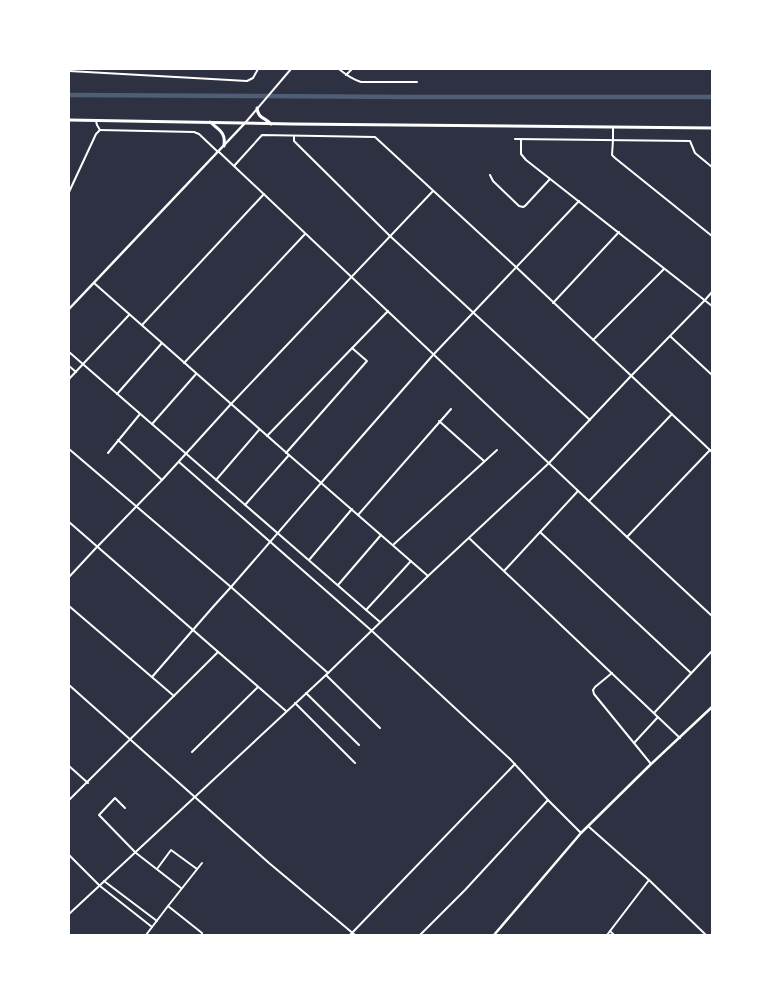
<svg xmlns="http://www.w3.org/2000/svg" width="781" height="1004" font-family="Bitter,serif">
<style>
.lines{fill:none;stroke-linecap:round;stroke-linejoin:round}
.canal{stroke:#4f5d75;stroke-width:4.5}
.minor{stroke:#fff;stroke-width:2}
.tertiary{stroke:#fff;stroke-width:2}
.secondary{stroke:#fff;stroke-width:2.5}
.primary{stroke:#fff;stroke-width:3}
</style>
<rect width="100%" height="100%" fill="#2d3142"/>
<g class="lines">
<!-- canal -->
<polyline class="canal" points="69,95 416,97 712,97"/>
<!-- minor -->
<g class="minor">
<path d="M339,69C346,75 352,79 361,82H417"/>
<polyline points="69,71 247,81 253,78 258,69"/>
<polyline points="346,75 352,69"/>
<polyline points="96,121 97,125 100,130"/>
<polyline points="613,127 613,140 612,155 615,158 712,236"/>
<polyline points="100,130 194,132 199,134 218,152"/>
<polyline points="294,137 294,141 297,144 390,236 590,420"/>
<polyline points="515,139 690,141 695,153 712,167"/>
<polyline points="521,139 521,154 526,160 712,306"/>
<polyline points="234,166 262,135 375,137 516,267 712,452"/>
<polyline points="490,175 493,181 519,206 523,207 525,206 550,179"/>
<polyline points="69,192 96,134 100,130"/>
<polyline points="94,283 289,455 428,576"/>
<polyline points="553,303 619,232"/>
<polyline points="142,325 264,194"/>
<polyline points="670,336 712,375"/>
<polyline points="593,340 664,269"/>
<polyline points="69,352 380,622"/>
<polyline points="184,363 305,234"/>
<polyline points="69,366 76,372"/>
<polyline points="69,379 129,315"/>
<polyline points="117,394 162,343"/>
<polyline points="439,421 484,461"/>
<polyline points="152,424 196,374"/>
<polyline points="267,436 388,311"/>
<polyline points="118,440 162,480"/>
<polyline points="69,449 231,587 328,673"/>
<polyline points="108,453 140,414"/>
<polyline points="286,453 367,361 352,348"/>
<polyline points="179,462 372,631 510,759 548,800 581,833"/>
<polyline points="549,463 631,376 705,300 712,292"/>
<polyline points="216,480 259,430"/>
<polyline points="589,501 672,414"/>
<polyline points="245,505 289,455"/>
<polyline points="358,515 451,409"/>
<polyline points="69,522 286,711"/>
<polyline points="540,532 691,673"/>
<polyline points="627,537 710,450"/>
<polyline points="469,538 680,738"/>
<polyline points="393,545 497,450"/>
<polyline points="309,560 352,509"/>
<polyline points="504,571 578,491"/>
<polyline points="69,577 96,548 162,480 231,404 433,191"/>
<polyline points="338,585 381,535"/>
<polyline points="69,606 174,696"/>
<polyline points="366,610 411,561"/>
<polyline points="612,673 595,687 593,690 594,694 651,764"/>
<polyline points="326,675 380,728"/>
<polyline points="152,677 212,608 231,587 321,483 433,355 579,201"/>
<polyline points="69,685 269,863 355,935"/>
<polyline points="306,693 359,745"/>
<polyline points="295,703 355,763"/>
<polyline points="654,713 712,651"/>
<polyline points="634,743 658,717"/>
<polyline points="192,752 258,687"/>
<polyline points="69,766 88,783"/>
<polyline points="69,800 218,652"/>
<polyline points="125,808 115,798 99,815 136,853 181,888"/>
<polyline points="588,826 649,880 706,935"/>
<polyline points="69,855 100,886 152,927"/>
<polyline points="202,863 168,906 202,933 202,935"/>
<polyline points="157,869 171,850 197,869"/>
<polyline points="104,881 157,921"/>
<polyline points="610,931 614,935"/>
<polyline points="146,935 168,906"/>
<polyline points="350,935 515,764"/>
<polyline points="420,935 465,890 548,800"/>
<polyline points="607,935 649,880"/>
</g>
<!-- tertiary -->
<g class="tertiary">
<polyline points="245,123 291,69"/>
<polyline points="218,151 627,537 712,616"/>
<polyline points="69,914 326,675 428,576 549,463"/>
</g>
<!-- secondary -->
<g class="secondary">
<polyline points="69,309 245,123"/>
<polyline points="494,935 581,833 649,766 712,707"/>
</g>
<!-- primary -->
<g class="primary">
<path d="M257,108C258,119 265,117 271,124"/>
<polyline points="69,120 292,124 712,128"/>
<path d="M210,122C219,130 226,132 224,146"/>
</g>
</g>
<!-- border -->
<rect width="781" height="1004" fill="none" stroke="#ffffff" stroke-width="140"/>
</svg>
